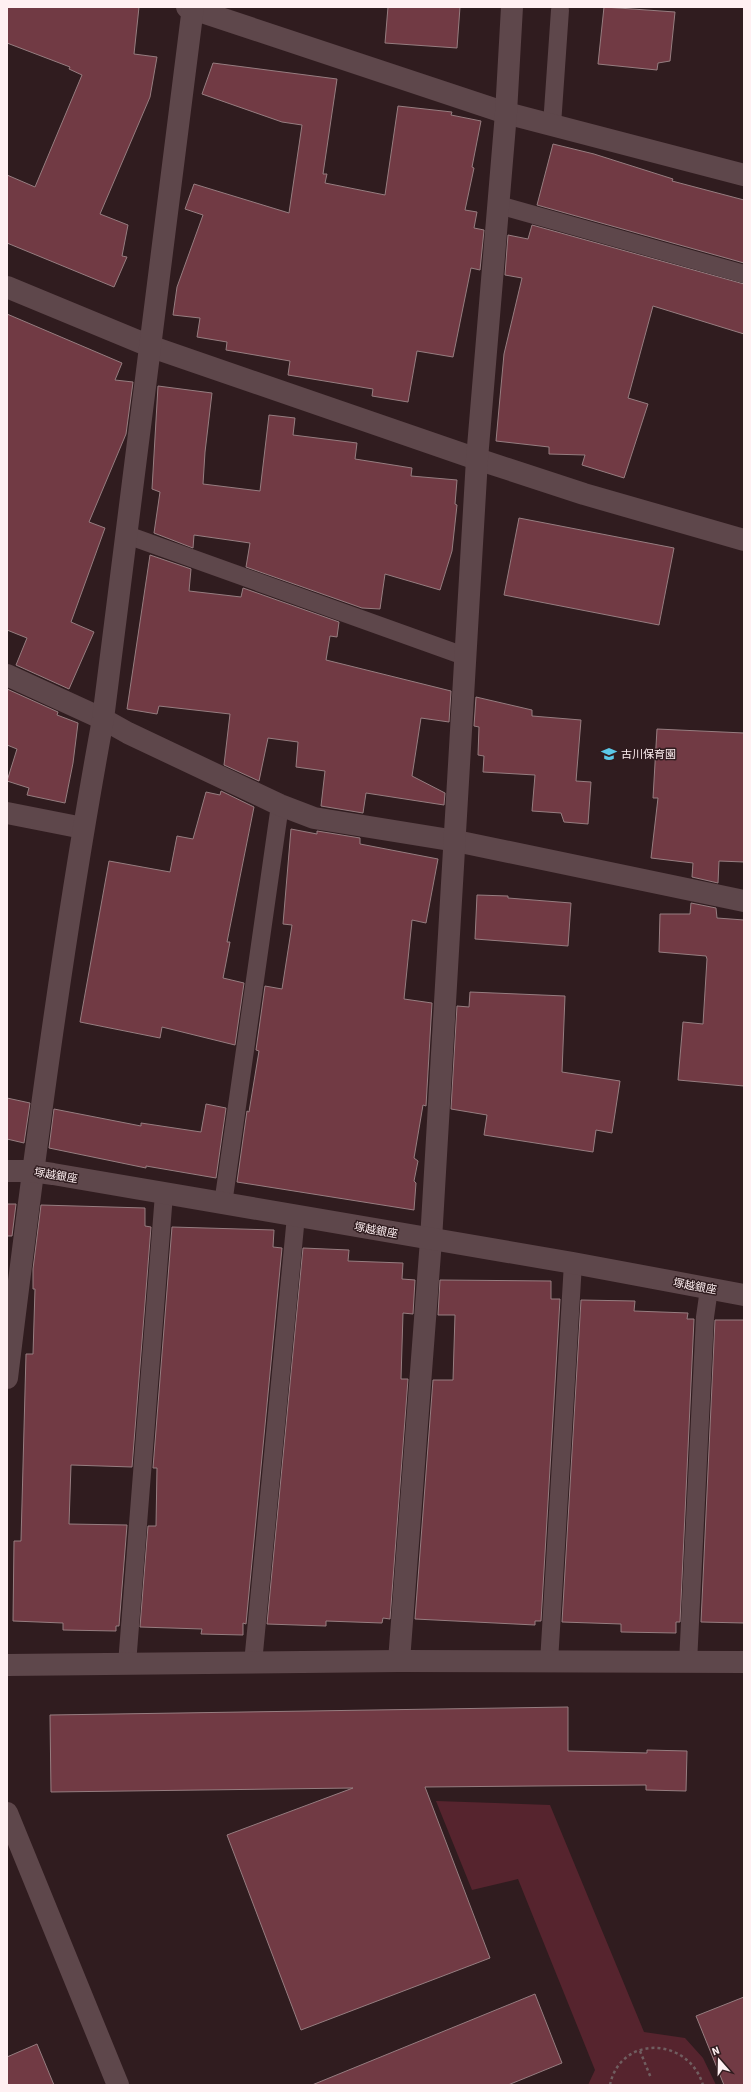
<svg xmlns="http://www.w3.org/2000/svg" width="751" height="2092" font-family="'Source Sans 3','Noto Sans JP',sans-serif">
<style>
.green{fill:#56242e}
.building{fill:#713a44;stroke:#967d80}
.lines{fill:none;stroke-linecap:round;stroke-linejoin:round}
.path{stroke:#705e60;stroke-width:2.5;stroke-dasharray:3 3;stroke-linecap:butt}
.service{stroke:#5e474b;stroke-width:18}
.minor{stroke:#5e474b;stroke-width:22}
.tertiary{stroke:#5e474b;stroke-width:22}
.labels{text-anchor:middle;stroke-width:3;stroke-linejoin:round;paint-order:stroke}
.poi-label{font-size:11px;fill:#fff0f2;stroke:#301c1f;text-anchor:start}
.street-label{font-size:11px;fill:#fff0f2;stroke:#301c1f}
</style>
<rect width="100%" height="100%" fill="#301c1f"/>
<!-- green -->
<polygon class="green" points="436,1801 550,1805 644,2032 685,2038 703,2058 716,2085 588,2085 595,2070 518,1879 472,1890"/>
<!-- building -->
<g class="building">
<polygon points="7,7 139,7 134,54 157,57 150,97 100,214 128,225 122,256 127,257 114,287 7,243 7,175 35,187 82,75 69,69 70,67 7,43"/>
<polygon points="388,7 460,7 457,48 385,43"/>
<polygon points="604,7 675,12 670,61 658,63 657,70 598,64"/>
<polygon points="213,63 337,79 323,174 327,174 325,183 385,195 398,106 452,112 451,115 481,121 472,167 474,168 465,210 477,212 474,228 484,230 480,270 471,268 453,357 417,351 408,402 372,396 373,389 288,375 290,361 226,350 227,342 197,337 200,318 173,315 177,287 203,215 185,209 194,184 289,213 302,125 282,122 202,94"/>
<polygon points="553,144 594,154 673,179 672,181 744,200 744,263 537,205"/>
<polygon points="532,225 744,284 744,334 653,306 628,398 648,404 624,478 582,465 585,455 549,454 549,447 496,441 504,354 522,278 505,275 508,235 528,239"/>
<polygon points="7,314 122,363 115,380 133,382 126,434 89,522 105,528 71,622 94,632 69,689 16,665 27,638 7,630"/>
<polygon points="158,386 212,393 205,452 203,484 260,491 269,415 295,418 293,435 357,443 355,459 412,468 411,476 457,480 455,504 457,505 452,551 440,590 385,574 380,609 362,608 246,567 250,543 194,535 193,548 154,533 160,492 152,489"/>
<polygon points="519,518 674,548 659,625 504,595"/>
<polygon points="150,555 191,569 189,591 241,597 243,588 339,622 337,637 330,636 326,660 451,691 449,722 421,718 412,776 445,793 444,805 366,793 363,813 321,806 325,771 296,767 298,742 268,738 259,781 224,765 230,714 159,706 157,714 127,709"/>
<polygon points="7,689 58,712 57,715 78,723 73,763 65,803 27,795 29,788 7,781 17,749 7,745"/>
<polygon points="476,697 532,710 532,716 581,720 576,781 591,782 588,824 564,822 561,813 532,811 535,775 483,772 484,756 478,755 479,727 474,726"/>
<polygon points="657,729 744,733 744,862 719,861 718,883 692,877 693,863 651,858 658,798 653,798"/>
<polygon points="221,791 254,807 227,942 230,942 223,978 244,983 235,1045 162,1027 160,1038 80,1022 109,861 170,872 177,836 193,839 206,792 220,795"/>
<polygon points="291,829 317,834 317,831 360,838 360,844 438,859 426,923 412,920 404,999 432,1003 426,1106 423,1105 414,1158 418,1161 414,1181 416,1183 414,1210 237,1182 247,1111 249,1112 259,1051 256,1050 265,986 282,989 292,925 283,924"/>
<polygon points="477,895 508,896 508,898 571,903 568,946 475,939"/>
<polygon points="691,903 716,908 717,918 744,920 744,1086 678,1080 683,1022 703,1024 707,959 706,956 659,952 660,914 690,914"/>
<polygon points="470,992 565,996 562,1072 620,1081 612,1133 596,1130 593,1152 484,1135 487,1115 451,1109 457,1006 469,1007"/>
<polygon points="7,1098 30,1103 24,1143 7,1139"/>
<polygon points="206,1104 226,1108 216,1178 146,1166 146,1168 49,1148 54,1109 141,1126 141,1123 201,1132"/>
<polygon points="7,1204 16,1204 12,1236 7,1236"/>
<polygon points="41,1205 145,1208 145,1226 151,1227 132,1467 71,1465 69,1524 127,1525 119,1626 116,1626 116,1631 63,1630 63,1623 13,1621 14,1541 21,1541 26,1354 33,1354 35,1289 33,1289 33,1269"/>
<polygon points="172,1227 274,1230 273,1247 282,1248 246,1624 243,1623 243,1635 201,1634 202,1629 140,1627 148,1526 156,1526 157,1468 153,1468"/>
<polygon points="303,1248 349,1250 348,1261 403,1263 402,1279 415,1280 413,1314 403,1313 401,1379 408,1379 390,1619 383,1618 382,1623 326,1621 326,1626 267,1624"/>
<polygon points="440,1280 551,1281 551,1299 560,1299 541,1621 535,1621 535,1625 415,1619 433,1380 453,1380 455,1315 438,1315"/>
<polygon points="581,1300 635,1301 634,1311 688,1313 687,1319 694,1319 680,1622 676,1622 676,1633 621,1632 621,1624 562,1622"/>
<polygon points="715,1320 744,1320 744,1623 701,1622"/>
<polygon points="568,1707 568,1751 647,1753 647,1750 687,1751 686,1791 646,1790 646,1785 425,1787 490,1958 301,2030 227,1835 353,1788 51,1792 50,1715"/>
<polygon points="535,1994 562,2063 508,2085 312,2085"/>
<polygon points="744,1997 744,2085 724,2085 696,2016"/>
<polygon points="37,2044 54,2085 7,2085 7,2057"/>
</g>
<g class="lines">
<!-- path -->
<g class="path">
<polyline points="640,2051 651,2078"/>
<path d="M610,2085C620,2035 688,2036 703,2085"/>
</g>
<!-- service -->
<g class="service">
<polyline points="552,125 560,10"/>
<polyline points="499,205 744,274"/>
<polyline points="127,535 467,657"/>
<polyline points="223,1204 280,805"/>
<polyline points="549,1662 573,1263"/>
<polyline points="253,1663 296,1216"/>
<polyline points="688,1663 705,1317 709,1289"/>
<polyline points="127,1664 164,1194"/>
</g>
<!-- minor -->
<g class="minor">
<polyline points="187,7 506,113 744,175"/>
<polyline points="7,287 152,347 477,459 584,494 744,540"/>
<polyline points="7,675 103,719 128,733 280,805 314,818 456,841 744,901"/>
<polyline points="7,813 83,828"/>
<path d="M7,1378C34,1157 63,937 103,719L193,7"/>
<polyline points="399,1661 431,1240 477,459 506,113 512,7"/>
<polyline points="7,1813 118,2085"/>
</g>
<!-- tertiary -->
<g class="tertiary">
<polyline points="7,1171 32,1171 53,1174 573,1263 744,1295"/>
<polyline points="7,1665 399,1661 744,1662"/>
</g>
</g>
<!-- icons -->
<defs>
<g id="school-bare" transform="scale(1.2)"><path d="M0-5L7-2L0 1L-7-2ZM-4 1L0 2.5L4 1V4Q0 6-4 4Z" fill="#5bc8e7" stroke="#301c1f" stroke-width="2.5" paint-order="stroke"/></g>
</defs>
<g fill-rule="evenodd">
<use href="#school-bare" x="609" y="754"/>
</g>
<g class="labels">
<!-- poi labels -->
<g class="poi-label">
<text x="621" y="758">古川保育園</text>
</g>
<!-- street labels -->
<g class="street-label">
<text transform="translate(56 1175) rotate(9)" y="4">塚越銀座</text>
<text transform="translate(376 1230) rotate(10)" y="4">塚越銀座</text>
<text transform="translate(695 1286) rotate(10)" y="4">塚越銀座</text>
</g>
</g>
<!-- border -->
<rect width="751" height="2092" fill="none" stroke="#fff0f2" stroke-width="16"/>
<!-- north arrow -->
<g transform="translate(719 2060) rotate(340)" stroke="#301c1f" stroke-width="3" paint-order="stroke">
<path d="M0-3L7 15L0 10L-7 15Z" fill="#fff0f2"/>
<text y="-6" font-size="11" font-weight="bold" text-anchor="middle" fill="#fff0f2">N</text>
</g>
</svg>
